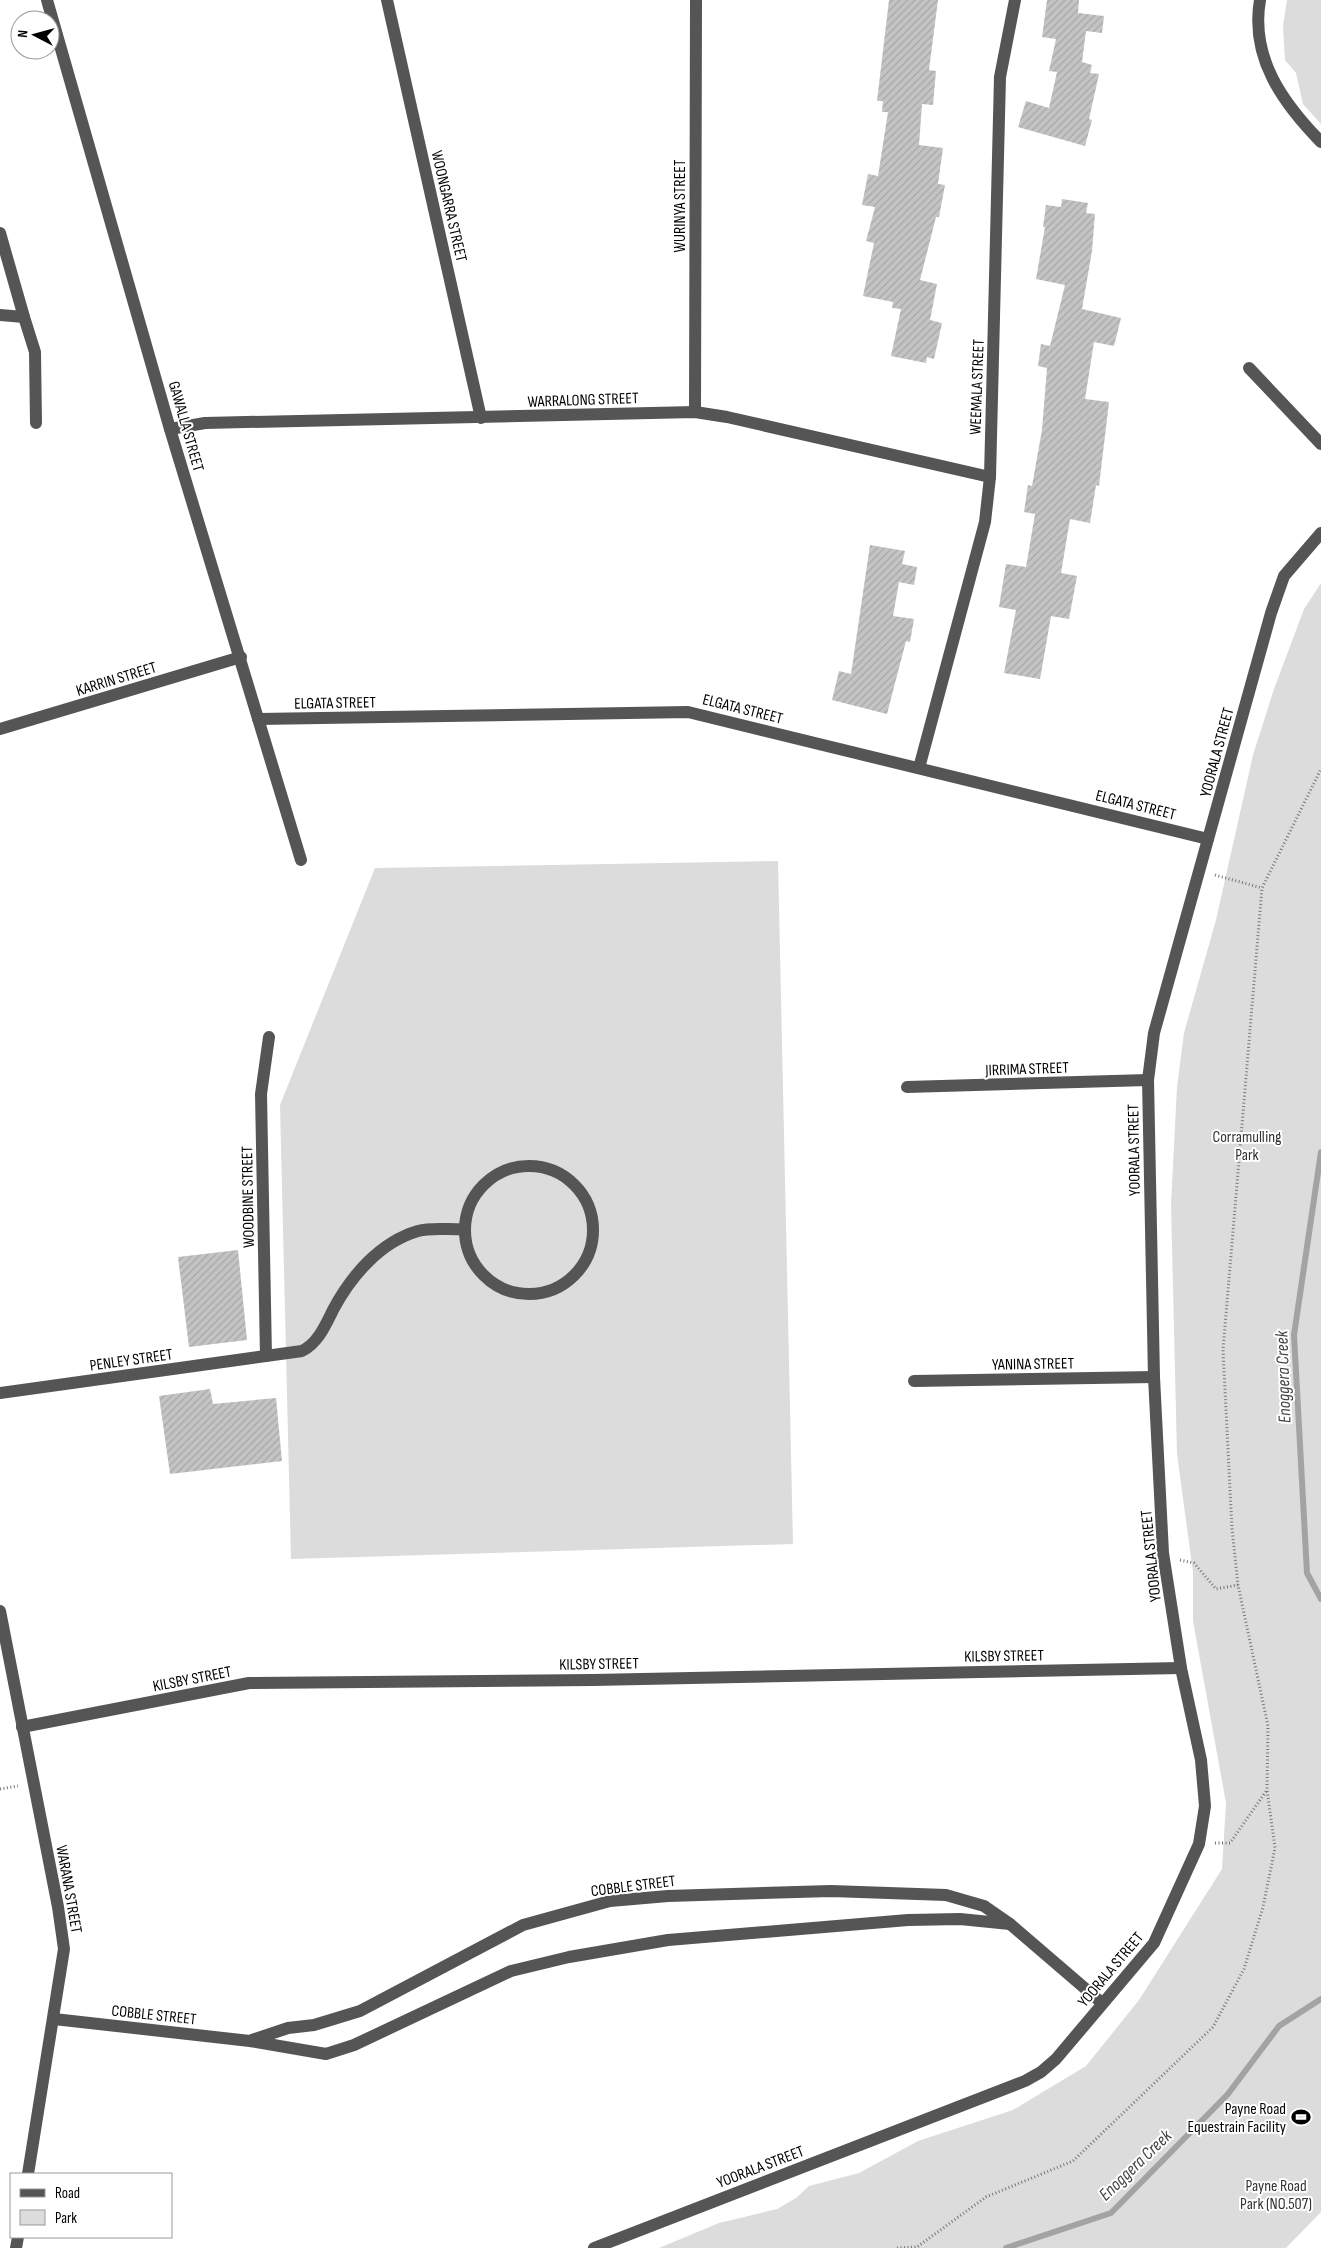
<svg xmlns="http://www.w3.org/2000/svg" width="1321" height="2248" font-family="'Sofia Sans Condensed',sans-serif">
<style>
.green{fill:#dcdcdc}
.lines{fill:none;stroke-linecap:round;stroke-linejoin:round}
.stream{stroke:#a3a3a3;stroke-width:6}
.building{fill:url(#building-hatch)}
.path{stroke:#777;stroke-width:3;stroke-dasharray:1 2.5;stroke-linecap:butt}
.minor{stroke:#555;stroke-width:12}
.labels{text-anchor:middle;stroke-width:4;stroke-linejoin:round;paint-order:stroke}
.street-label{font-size:16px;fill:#000;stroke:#fff}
.park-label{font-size:16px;fill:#333;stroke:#fff}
.poi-label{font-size:16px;fill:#000;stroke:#fff;text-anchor:end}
.water-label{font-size:18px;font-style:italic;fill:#444;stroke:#fff}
</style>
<defs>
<pattern id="building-hatch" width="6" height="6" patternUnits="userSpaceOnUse" patternTransform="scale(1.25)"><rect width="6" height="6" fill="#c4c4c4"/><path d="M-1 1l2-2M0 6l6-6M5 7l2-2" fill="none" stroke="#a7a7a7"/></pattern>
</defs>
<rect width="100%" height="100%" fill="#fff"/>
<!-- green -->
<g class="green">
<polygon points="1287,0 1321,0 1321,124 1303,104 1296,73 1285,60 1283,26"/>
<polygon points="1321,583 1321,2212 1286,2248 659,2248 719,2223 777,2209 796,2198 809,2186 859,2173 918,2141 1013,2110 1086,2066 1139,2000 1222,1869 1226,1803 1193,1621 1193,1572 1177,1454 1171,1204 1177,1087 1184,1033 1216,920 1253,755 1274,689 1304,609"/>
<polygon points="778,861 793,1544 291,1559 280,1105 375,868"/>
</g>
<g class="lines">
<!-- stream -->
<g class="stream">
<polyline points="1321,1152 1294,1335 1307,1573 1321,1599"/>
<polyline points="1006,2248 1111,2213 1228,2094 1279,2026 1321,1999"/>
</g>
</g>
<!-- building -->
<g class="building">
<polygon points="889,0 938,0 929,70 936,71 933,105 922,104 919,145 943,148 938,184 945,185 939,217 936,217 920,280 937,284 930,320 942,323 934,359 927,357 926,363 891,356 901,309 892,308 893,302 863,296 874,243 866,241 875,207 862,205 868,174 878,176 888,112 882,112 883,101 877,101"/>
<polygon points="1047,0 1079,0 1078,13 1104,16 1102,33 1086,31 1082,62 1092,65 1090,73 1099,74 1089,119 1092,120 1085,146 1018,127 1026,101 1049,108 1057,72 1049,71 1056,39 1042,37"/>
<polygon points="1062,199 1088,203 1086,213 1095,214 1092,251 1082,309 1121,318 1114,346 1094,342 1085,399 1109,402 1099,486 1096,485 1090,523 1070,519 1061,573 1077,576 1069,619 1051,616 1040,679 1004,673 1016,610 999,607 1006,564 1026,567 1035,514 1024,512 1028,485 1032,486 1042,430 1047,368 1038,366 1041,344 1050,346 1065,285 1036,279 1045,227 1043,227 1046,205 1061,207"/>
<polygon points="870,545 905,551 902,564 917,567 914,585 899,582 893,616 914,619 910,642 906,641 887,714 832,700 839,671 851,674"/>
<polygon points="238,1250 247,1340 189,1347 178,1257"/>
<polygon points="210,1389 213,1404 276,1398 282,1461 170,1474 159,1396"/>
</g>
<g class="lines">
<!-- path -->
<g class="path">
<polyline points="1215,875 1262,888"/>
<polyline points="1180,1560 1194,1563 1216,1589 1238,1585"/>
<polyline points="0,1789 18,1786"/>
<polyline points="1215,1843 1230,1843 1267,1790"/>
<polyline points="897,2248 917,2247 986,2197 1073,2161 1213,2027 1244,1969 1263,1907 1275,1848 1267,1790 1268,1726 1238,1585 1232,1529 1223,1350 1262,888 1321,769"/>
</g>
<!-- minor -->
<g class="minor">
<polyline points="47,0 170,429 301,860"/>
<polyline points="387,0 481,418"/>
<path d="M1260,0C1250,58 1283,103 1321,142"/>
<polyline points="0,233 24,317"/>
<polyline points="0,315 24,317 35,352 36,423"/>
<polyline points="1249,368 1321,444"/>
<polyline points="695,412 696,0"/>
<polyline points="170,429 205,423 695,412 727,417 990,477"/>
<polyline points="258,719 688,712 1208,839"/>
<polyline points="0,729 241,657"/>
<polyline points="919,768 985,522 990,477 1000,77 1015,0"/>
<polyline points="907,1087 1148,1080"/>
<circle cx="529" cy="1230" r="64"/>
<polyline points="266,1356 261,1094 269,1037"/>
<polyline points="914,1381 1154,1377"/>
<path d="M0,1393L302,1351C318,1343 325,1326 333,1310C351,1276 380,1242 418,1231C432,1227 450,1230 464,1229"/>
<polyline points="0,1611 58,1907 64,1949 28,2174"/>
<polyline points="22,1727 249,1683 593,1680 1181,1668"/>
<polyline points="54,2019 250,2041 326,2054 354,2045 511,1971 569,1957 668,1940 908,1920 960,1919 1010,1924"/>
<polyline points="252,2040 288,2028 314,2025 360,2011 523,1925 610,1901 668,1896 831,1891 946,1895 984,1906 1010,1924 1102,2003"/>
<polyline points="16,2248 18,2237"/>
<polyline points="594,2248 1025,2081 1041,2072 1056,2059 1154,1943 1199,1844 1205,1806 1201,1760 1181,1668 1163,1553 1154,1377 1148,1080 1154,1033 1271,613 1284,576 1321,533"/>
</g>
</g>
<!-- icons -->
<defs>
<g id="stadium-bare" transform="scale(1.5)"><path d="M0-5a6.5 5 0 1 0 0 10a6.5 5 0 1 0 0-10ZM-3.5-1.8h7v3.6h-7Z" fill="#000" stroke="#fff" stroke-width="2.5" paint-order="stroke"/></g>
</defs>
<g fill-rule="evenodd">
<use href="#stadium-bare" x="1301" y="2117"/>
</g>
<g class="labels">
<!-- street labels -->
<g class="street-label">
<text transform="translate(450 206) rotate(77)" y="6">WOONGARRA STREET</text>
<text transform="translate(679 206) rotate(-90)" y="6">WURINYA STREET</text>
<text transform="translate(976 387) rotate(-88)" y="6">WEEMALA STREET</text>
<text transform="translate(583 399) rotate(-2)" y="6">WARRALONG STREET</text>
<text transform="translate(187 426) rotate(74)" y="6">GAWALLA STREET</text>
<text transform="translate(116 678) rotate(-17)" y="6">KARRIN STREET</text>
<text transform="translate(335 702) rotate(-1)" y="6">ELGATA STREET</text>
<text transform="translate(743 708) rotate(14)" y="6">ELGATA STREET</text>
<text transform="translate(1216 752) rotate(-75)" y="6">YOORALA STREET</text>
<text transform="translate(1136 804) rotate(14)" y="6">ELGATA STREET</text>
<text transform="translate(1027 1068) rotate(-2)" y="6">JIRRIMA STREET</text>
<text transform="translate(1133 1150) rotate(-91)" y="6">YOORALA STREET</text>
<text transform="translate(247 1197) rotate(-91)" y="6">WOODBINE STREET</text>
<text transform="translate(131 1359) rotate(-8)" y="6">PENLEY STREET</text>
<text transform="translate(1033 1363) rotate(-1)" y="6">YANINA STREET</text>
<text transform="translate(1150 1556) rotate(-96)" y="6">YOORALA STREET</text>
<text transform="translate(1004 1655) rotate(-1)" y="6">KILSBY STREET</text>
<text transform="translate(599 1663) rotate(-1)" y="6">KILSBY STREET</text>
<text transform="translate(192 1678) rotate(-11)" y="6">KILSBY STREET</text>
<text transform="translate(633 1885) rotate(-7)" y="6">COBBLE STREET</text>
<text transform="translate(70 1889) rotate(80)" y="6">WARANA STREET</text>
<text transform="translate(1110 1969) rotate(-50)" y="6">YOORALA STREET</text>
<text transform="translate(154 2014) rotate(6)" y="6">COBBLE STREET</text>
<text transform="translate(760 2166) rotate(-21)" y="6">YOORALA STREET</text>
</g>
<!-- park labels -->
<g class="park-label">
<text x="1247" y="1142">Corramulling<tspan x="1247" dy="18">Park</tspan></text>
<text x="1276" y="2191">Payne Road<tspan x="1276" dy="18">Park (NO.507)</tspan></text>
</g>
<!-- poi labels -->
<g class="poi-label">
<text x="1286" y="2114">Payne Road<tspan x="1286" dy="18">Equestrain Facility</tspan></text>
</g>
<!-- water labels -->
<g class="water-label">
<text transform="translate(1283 1377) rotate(-92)" y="6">Enoggera Creek</text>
<text transform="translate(1135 2165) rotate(-44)" y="6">Enoggera Creek</text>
</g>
</g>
<!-- legend -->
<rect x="10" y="2173" width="162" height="65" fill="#ffffff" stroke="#999999"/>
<rect x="20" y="2189" width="25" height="8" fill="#555555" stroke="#999999"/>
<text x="55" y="2198" font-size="15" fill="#000000">Road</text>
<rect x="20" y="2210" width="25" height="15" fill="#dcdcdc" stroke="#999999"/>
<text x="55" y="2223" font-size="15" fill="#000000">Park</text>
<!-- north arrow -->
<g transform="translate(35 35) rotate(276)"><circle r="24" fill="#ffffff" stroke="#999999"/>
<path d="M0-4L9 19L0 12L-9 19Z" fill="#000000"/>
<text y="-8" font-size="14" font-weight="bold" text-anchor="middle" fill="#000000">N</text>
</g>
</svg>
